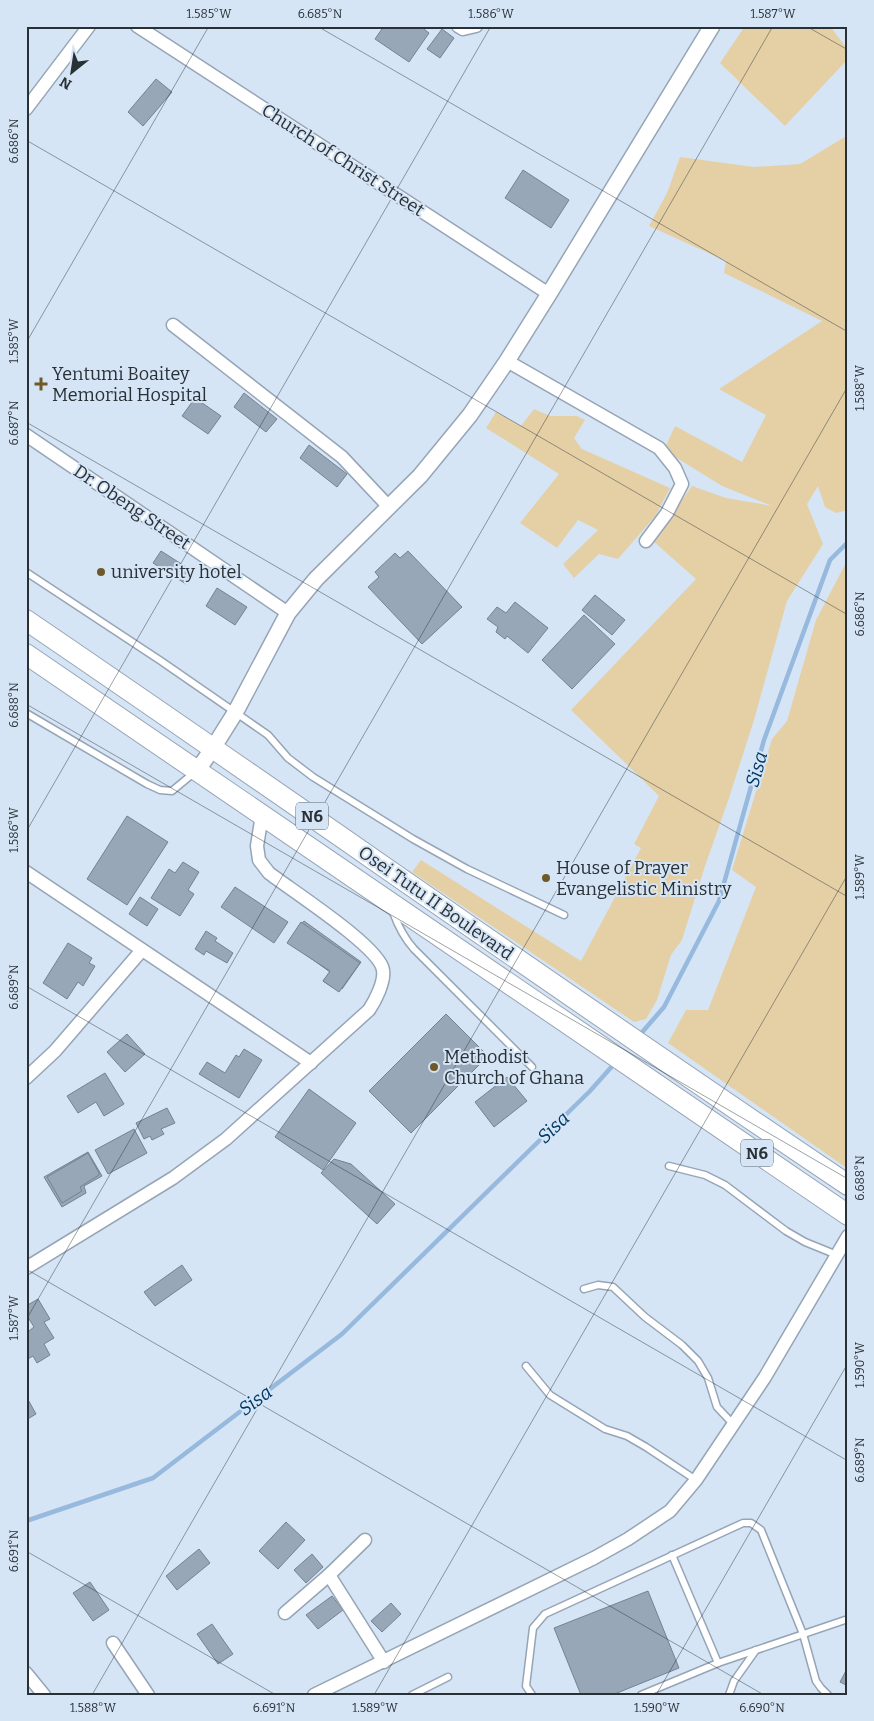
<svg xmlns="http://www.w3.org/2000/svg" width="874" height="1721" font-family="Bitter,serif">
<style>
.green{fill:#e5d0a6}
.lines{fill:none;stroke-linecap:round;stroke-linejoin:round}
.stream{stroke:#96b9dd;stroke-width:4.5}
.building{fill:#97a7b7;stroke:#748392}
.service-casing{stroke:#96a5b5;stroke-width:9}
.minor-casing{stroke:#96a5b5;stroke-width:15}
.tertiary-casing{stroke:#96a5b5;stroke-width:18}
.trunk-casing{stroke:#96a5b5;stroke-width:22}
.service{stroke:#fff;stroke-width:6}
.minor{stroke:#fff;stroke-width:12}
.tertiary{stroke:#fff;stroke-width:15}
.trunk{stroke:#fff;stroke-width:20}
.ticks{fill:none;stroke:#293036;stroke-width:1;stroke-opacity:0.45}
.poi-dot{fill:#6f5928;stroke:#d5e5f6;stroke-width:2}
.labels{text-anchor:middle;stroke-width:4;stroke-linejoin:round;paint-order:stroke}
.shield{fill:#d5e5f6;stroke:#5d6670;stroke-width:1}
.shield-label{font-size:16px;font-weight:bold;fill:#293036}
.street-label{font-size:18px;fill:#293036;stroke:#d5e5f6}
.poi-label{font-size:18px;fill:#293036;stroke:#d5e5f6;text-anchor:start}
.water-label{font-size:19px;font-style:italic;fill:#003a66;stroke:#d5e5f6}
.neatline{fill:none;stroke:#293036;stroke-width:2}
.ticks-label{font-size:12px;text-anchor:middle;fill:#293036}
</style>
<rect width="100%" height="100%" fill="#d5e5f6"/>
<!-- green -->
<g class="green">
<polygon points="745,26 830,26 848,50 848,59 785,126 720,63"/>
<polygon points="848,135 848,510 836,513 825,507 818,486 807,504 823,544 787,601 754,720 729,798 705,866 682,940 671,955 657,1000 646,1019 634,1022 412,872 421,860 581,961 641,848 634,844 659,796 571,710 696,579 653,541 692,486 726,498 772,506 722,486 664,450 675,426 742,462 766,415 719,389 822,321 724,273 726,261 649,226 667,193 680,157 754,167 800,164"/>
<polygon points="534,409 550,416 577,416 585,420 574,438 582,449 670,488 656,515 618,559 599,554 574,578 563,564 598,530 578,520 557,548 520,523 559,474 486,428 496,412 521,426"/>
<polygon points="848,559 848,1169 668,1043 686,1010 708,1010 756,887 732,870 772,739 787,721 816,620"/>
</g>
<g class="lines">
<!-- stream -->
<g class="stream">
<polyline points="638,1037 664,1007 719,901 764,740 830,560 848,542"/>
<polyline points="26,1521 153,1478 342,1334 590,1091 615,1063"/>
</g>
</g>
<!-- building -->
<g class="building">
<polygon points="384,26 420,26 429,33 409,62 375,39"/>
<polygon points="442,29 454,38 440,58 427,49"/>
<polygon points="156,79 172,92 143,126 128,112"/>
<polygon points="523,170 569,200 551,228 505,198"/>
<polygon points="244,393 277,419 266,432 234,407"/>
<polygon points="195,398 221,416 208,434 182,416"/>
<polygon points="309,445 347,474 337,487 300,458"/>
<polygon points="161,551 194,572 186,584 153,563"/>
<polygon points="408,551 462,607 422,644 368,587 379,577 375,572 395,553 400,558"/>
<polygon points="217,588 247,607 235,625 206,606"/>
<polygon points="595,595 625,620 612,635 582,610"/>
<polygon points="515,602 548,628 528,653 507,636 505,639 496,632 498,627 487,619 497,607 506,613"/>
<polygon points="584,615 615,644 572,689 542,660"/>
<polygon points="127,816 168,842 127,905 87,879"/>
<polygon points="183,862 199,872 188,890 194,894 180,916 151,898 169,869 175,873"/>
<polygon points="235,887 288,922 274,943 221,907"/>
<polygon points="140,897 158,909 147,926 129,914"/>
<polygon points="304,921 361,962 342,989 335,983 332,987 323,981 330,972 288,942"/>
<polygon points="301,922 360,963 339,992 323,981 330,971 287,943"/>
<polygon points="206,931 217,938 215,941 233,953 227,963 206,951 204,955 195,949"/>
<polygon points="68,943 92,958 89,963 95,966 83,986 78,982 67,999 43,983"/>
<polygon points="446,1014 488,1056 411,1133 369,1091"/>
<polygon points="127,1034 145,1054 125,1072 107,1052"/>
<polygon points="244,1049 262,1060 239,1098 199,1074 207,1062 225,1073 236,1055 239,1057"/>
<polygon points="105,1073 124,1104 104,1116 96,1102 78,1113 67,1096"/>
<polygon points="507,1077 527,1101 494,1127 475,1102"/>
<polygon points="309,1089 356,1123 323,1170 275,1137"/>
<polygon points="167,1108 175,1123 161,1129 164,1134 152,1140 150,1136 144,1139 136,1123"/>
<polygon points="134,1129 147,1153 108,1174 95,1150"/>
<polygon points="88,1152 102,1176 84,1186 86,1193 62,1207 44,1177"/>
<polygon points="88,1153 99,1173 99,1175 80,1187 82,1191 62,1203 47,1177"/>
<polygon points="334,1159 351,1164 395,1204 377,1224 321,1173"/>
<polygon points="182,1265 192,1280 155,1306 144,1292"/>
<polygon points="38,1299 50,1319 44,1322 54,1338 44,1344 50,1355 37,1363 33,1356 26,1360 26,1326 29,1331 34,1327 26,1314 26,1306"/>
<polygon points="26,1396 36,1414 26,1420"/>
<polygon points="286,1522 305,1540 278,1569 259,1551"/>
<polygon points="199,1549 210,1563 177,1590 166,1576"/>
<polygon points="312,1554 323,1567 306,1583 294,1570"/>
<polygon points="90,1582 109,1610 93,1621 73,1593"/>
<polygon points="648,1591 679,1668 612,1695 581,1695 554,1628"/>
<polygon points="332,1596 343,1610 318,1629 306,1615"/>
<polygon points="391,1603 401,1614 382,1632 371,1621"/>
<polygon points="212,1624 233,1654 218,1664 197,1634"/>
<polygon points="848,1667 848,1686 840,1682"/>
</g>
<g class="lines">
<!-- service casing -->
<g class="service-casing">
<g id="service">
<polyline points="26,572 161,661 268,735 288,758 313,777 413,839 467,869 564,915"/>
<polyline points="26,713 147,784 160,790 172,791 195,772"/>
<path d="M393,912C398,926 404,938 414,949L532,1067"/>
<polyline points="669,1166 705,1175 725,1185 786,1231 805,1242 837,1255"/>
<polyline points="584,1289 598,1285 613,1287 645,1317 682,1345 698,1361 708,1378 717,1407 733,1424"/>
<polyline points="526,1366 550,1395 605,1429 627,1436 646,1447 696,1480"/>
<polyline points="672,1555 718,1663"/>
<polyline points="412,1695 448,1677"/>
<polyline points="532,1695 526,1686 533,1628 545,1614 743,1523 751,1523 761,1530 803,1634 816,1681 821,1688 828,1695"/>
<polyline points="641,1695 718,1663 848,1619"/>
<polyline points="729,1695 734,1681 756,1650"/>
</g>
</g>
<!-- minor casing -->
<g class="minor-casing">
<g id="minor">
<polyline points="137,26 549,294"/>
<polyline points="458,26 463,29 476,26"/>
<polyline points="26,109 89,26"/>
<polyline points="173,325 342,457 389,507"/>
<polyline points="507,361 659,448 675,468 682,484 667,513 646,541"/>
<polyline points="26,435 288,613"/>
<polyline points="26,872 311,1063"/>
<polyline points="26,1078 55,1051 142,950"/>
<path d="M26,1268L173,1178L226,1139L369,1010C375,1001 385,982 383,970C380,947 291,890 269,873L259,860L257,846L262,815"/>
<polyline points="365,1540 329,1575 384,1662"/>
<polyline points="285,1613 329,1575"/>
<polyline points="113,1643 148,1695"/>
<polyline points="26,1673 44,1695"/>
<polyline points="314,1695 594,1558 628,1539 670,1511 696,1480 765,1377 848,1236"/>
</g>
</g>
<!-- tertiary casing -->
<g class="tertiary-casing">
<polyline id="tertiary" points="197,771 213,748 235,713 288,613 316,579 420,476 470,415 507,361 549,294 712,26"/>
</g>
<!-- trunk casing -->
<g class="trunk-casing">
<g id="trunk">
<path d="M26,620C301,807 572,1000 848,1185"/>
<polyline points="26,654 848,1215"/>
</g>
</g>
<!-- service -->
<use href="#service" class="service"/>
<!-- minor -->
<use href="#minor" class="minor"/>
<!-- tertiary -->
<use href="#tertiary" class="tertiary"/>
<!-- trunk -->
<use href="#trunk" class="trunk"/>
</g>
<!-- ticks -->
<path class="ticks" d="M317,26L848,332M806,26L848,50M26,140L848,615M26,343L209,26M26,422L848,897M26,704L848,1179M26,832L491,26M26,986L848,1461M26,1269L764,1695M26,1320L773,26M26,1551L276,1695M92,1695L848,386M374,1695L848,874M656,1695L848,1363"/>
<!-- markers -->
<g class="poi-dot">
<path d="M38.5 376.5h5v5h5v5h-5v5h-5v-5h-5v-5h5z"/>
<circle cx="101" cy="572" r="5"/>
<circle cx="546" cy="878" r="5"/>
<circle cx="434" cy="1067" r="5"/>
</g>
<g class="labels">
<!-- shield labels -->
<g class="shield">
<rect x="296" y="802.5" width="32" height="27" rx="4"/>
<rect x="741" y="1139.5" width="32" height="27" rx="4"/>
</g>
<g class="shield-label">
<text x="312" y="822">N6</text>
<text x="757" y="1159">N6</text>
</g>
<!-- street labels -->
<g class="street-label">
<text transform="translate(343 160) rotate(33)" y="6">Church of Christ Street</text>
<text transform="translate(132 507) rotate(34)" y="6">Dr. Obeng Street</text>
<text transform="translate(436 903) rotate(35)" y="6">Osei Tutu II Boulevard</text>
</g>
<!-- poi labels -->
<g class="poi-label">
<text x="52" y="380">Yentumi Boaitey<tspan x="52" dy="21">Memorial Hospital</tspan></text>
<text x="111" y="578">university hotel</text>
<text x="556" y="874">House of Prayer<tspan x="556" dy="21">Evangelistic Ministry</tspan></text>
<text x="444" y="1063">Methodist<tspan x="444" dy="21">Church of Ghana</tspan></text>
</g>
<!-- water labels -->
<g class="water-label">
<text transform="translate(756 769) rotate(-74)" y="7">Sisa</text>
<text transform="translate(553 1127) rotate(-44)" y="7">Sisa</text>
<text transform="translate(255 1400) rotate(-37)" y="7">Sisa</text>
</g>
</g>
<!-- border -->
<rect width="874" height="1721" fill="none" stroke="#d5e5f6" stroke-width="55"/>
<!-- north arrow -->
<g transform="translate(72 72) rotate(210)" stroke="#d5e5f6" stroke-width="4" paint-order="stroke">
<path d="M0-4L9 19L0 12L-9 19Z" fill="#293036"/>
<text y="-8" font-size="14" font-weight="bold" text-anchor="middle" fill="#293036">N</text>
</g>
<rect x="28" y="28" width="818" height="1666" class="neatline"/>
<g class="ticks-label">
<text x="209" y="18">1.585°W</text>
<text x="320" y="18">6.685°N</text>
<text x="491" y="18">1.586°W</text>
<text x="773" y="18">1.587°W</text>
<text transform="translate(14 141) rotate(-90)" y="4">6.686°N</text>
<text transform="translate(14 341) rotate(-90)" y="4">1.585°W</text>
<text transform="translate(860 388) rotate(-90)" y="4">1.588°W</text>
<text transform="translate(14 423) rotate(-90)" y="4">6.687°N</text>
<text transform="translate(860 614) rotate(-90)" y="4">6.686°N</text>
<text transform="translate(14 705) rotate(-90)" y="4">6.688°N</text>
<text transform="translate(14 830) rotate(-90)" y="4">1.586°W</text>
<text transform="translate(860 877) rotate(-90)" y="4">1.589°W</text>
<text transform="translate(14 987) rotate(-90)" y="4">6.689°N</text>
<text transform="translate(860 1178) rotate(-90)" y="4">6.688°N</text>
<text transform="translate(14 1318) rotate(-90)" y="4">1.587°W</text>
<text transform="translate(860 1365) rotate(-90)" y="4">1.590°W</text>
<text transform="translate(860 1460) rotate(-90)" y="4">6.689°N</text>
<text transform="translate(14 1551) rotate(-90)" y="4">6.691°N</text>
<text x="93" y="1712">1.588°W</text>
<text x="274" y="1712">6.691°N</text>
<text x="375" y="1712">1.589°W</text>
<text x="657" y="1712">1.590°W</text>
<text x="762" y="1712">6.690°N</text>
</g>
</svg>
